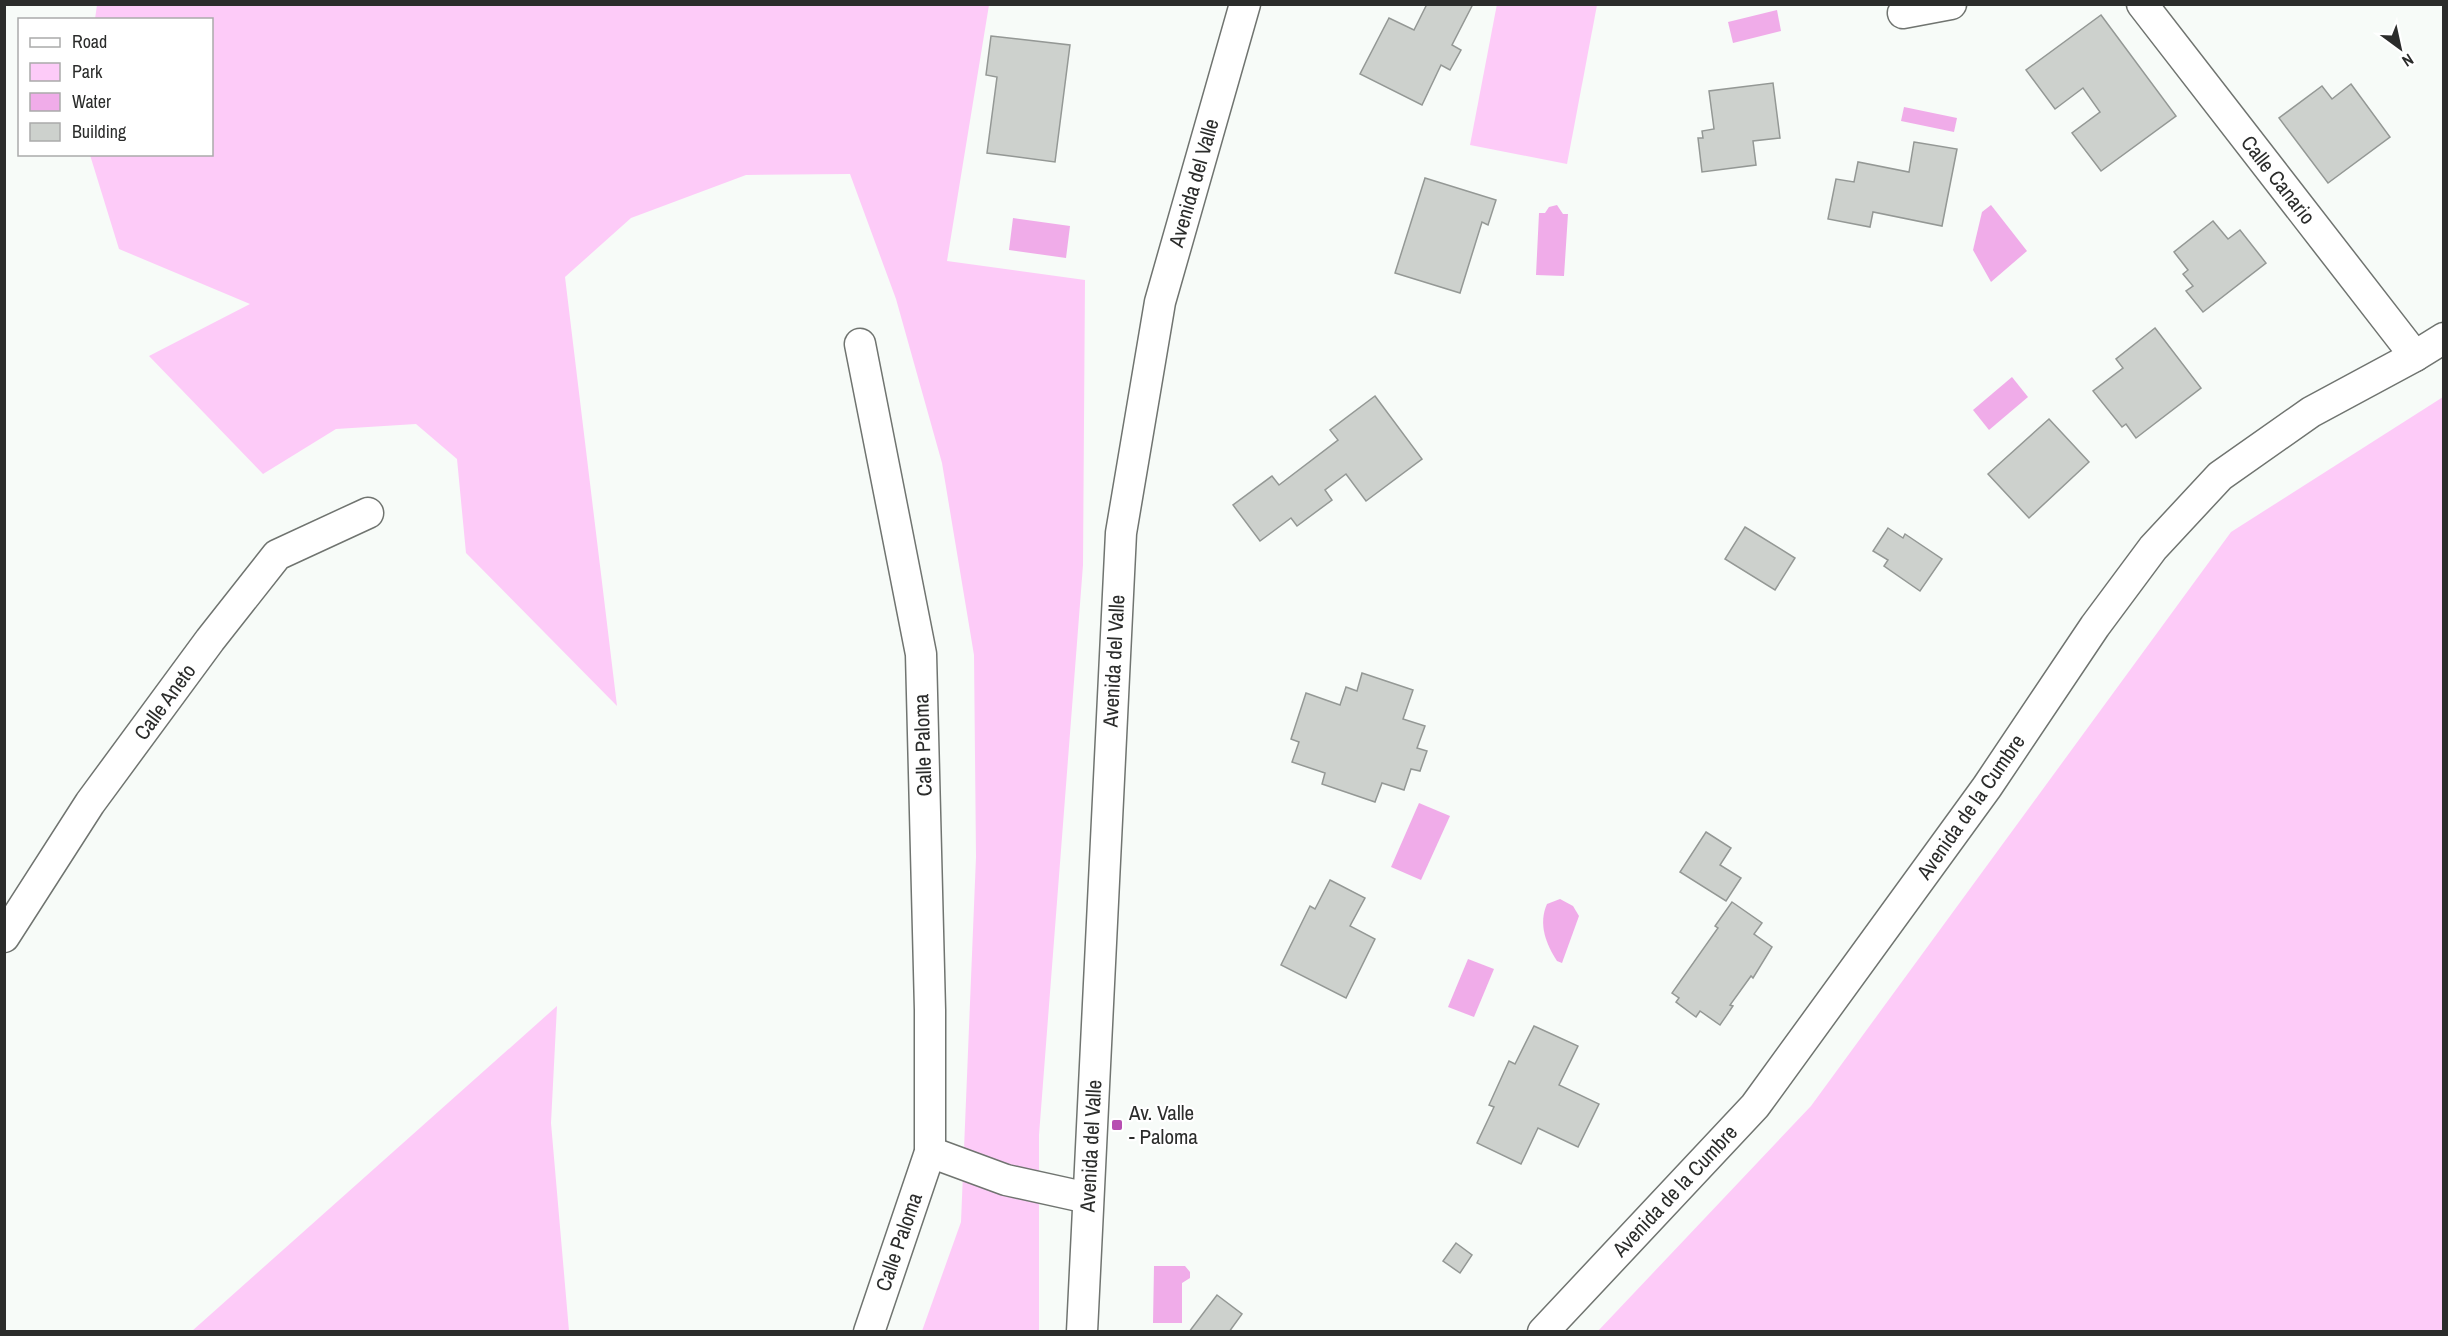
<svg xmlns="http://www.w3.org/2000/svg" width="2448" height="1336" font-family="'Archivo Narrow',sans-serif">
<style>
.green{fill:#fdcbf8}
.water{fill:#f0ace9}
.building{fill:#cdd1cd;stroke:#949895;stroke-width:1.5}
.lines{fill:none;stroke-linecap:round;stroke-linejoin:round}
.minor-casing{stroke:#707470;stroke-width:33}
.minor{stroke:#fff;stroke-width:30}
.poi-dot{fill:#b74eb1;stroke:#fff;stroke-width:2}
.labels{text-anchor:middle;stroke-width:4.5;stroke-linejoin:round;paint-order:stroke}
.street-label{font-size:21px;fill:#2b2c2b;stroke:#fff}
.poi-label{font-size:21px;fill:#2b2c2b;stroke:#fff;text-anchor:start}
</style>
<rect width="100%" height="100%" fill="#f7fbf8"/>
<!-- green -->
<g class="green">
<polygon points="1497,4 1597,5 1567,164 1470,145"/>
<polygon points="97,5 989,5 947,261 1085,280 1083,565 1039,1135 1039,1331 922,1331 961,1222 976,857 974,655 942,463 896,299 850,174 746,175 631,218 565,277 617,706 466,553 457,459 416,424 336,429 263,474 149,356 250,304 119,249 90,155 212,154 212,20 95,19"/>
<polygon points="2443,397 2443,1331 1598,1331 1811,1106 2231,532"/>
<polygon points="557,1006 551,1123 569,1331 192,1331"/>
</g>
<!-- water -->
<g class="water">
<polygon points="1777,10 1781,31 1733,43 1728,22"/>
<polygon points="1904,107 1957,118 1954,132 1901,121"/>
<polygon points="1557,205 1563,214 1568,214 1564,276 1536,275 1539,213 1545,213 1549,207"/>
<polygon points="1991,205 2027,251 1991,282 1973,250 1982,212"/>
<polygon points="1013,218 1070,226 1066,258 1009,250"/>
<polygon points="2012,377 2028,397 1989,430 1973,410"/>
<polygon points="1419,803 1450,816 1421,880 1391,867"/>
<path d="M1560,899L1573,906L1579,916L1562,963L1557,961C1546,944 1538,924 1547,904Z"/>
<polygon points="1468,959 1494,969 1474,1017 1448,1007"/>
<polygon points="1154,1266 1185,1266 1190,1272 1190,1278 1182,1283 1182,1323 1153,1323"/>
</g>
<!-- building -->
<g class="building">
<polygon points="1427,4 1473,4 1452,45 1461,50 1450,70 1441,65 1422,105 1360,74 1389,18 1414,30"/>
<polygon points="2101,15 2176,116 2101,171 2072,133 2100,112 2083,88 2055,109 2026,70"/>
<polygon points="991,36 1070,45 1055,162 987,153 997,77 986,75"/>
<polygon points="1773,83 1780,138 1753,141 1756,165 1702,172 1698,138 1703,138 1702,131 1714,129 1709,91"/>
<polygon points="2351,84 2390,137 2328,183 2279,118 2322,86 2332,99"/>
<polygon points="1914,142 1957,149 1942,226 1873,212 1870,227 1828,219 1836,179 1854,182 1858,162 1909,172"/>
<polygon points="1425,178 1496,200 1488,225 1482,222 1460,293 1395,273"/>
<polygon points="2213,221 2228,239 2240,230 2266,263 2203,312 2186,291 2193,286 2183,274 2188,270 2174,252"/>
<polygon points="2155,328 2201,388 2136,438 2126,424 2122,427 2093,391 2123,368 2116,359"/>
<polygon points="1375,396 1422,459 1366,501 1346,474 1325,490 1332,500 1297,526 1291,518 1260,541 1233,505 1272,476 1279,485 1338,440 1330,430"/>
<polygon points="2049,419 2089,462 2029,518 1988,474"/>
<polygon points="1745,527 1795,558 1775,590 1725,559"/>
<polygon points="1888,528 1903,538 1905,534 1942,559 1920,591 1884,566 1888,560 1873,551"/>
<polygon points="1362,673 1413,690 1403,719 1425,726 1417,748 1427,751 1420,771 1411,769 1404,790 1382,783 1375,802 1322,784 1325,773 1292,762 1299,742 1291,739 1306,693 1340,705 1346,687 1357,691"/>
<polygon points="1706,832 1731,848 1720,865 1741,878 1726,901 1680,872"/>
<polygon points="1330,880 1365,898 1350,926 1375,939 1346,998 1281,965 1310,906 1315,909"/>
<polygon points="1732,902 1762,923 1754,934 1772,947 1753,978 1751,976 1730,1005 1733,1006 1720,1025 1700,1011 1696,1017 1676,1002 1679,998 1672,993 1718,928 1715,926"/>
<polygon points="1534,1026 1578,1046 1559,1085 1599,1104 1578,1147 1538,1128 1521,1164 1477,1143 1494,1107 1489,1105 1509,1061 1515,1064"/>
<polygon points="1456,1243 1472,1255 1460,1273 1443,1261"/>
<polygon points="1217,1295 1242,1314 1229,1332 1189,1332"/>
</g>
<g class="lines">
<!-- minor casing -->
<g class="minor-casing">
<g id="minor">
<polyline points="2142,4 2415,356"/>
<polyline points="1903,13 1951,4"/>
<polyline points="860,344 921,654 930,1010 930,1152 869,1332"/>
<polyline points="4,937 90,803 210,640 277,555 368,513"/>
<polyline points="930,1152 1006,1180 1088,1198"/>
<polyline points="1082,1332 1121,533 1160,302 1245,4"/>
<polyline points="1543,1332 1755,1106 1987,787 2095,626 2153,548 2220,476 2311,412 2415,356 2444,338"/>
</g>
</g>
<!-- minor -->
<use href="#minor" class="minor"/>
</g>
<!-- markers -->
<rect class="poi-dot" x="1111" y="1119" width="12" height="12" rx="3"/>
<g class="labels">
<!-- street labels -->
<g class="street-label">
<text transform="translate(2278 180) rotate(52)" y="7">Calle Canario</text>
<text transform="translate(1194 183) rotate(-74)" y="7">Avenida del Valle</text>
<text transform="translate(1114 661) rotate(-87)" y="7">Avenida del Valle</text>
<text transform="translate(165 702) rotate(-54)" y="7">Calle Aneto</text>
<text transform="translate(923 745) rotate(-92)" y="7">Calle Paloma</text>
<text transform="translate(1971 807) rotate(-55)" y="7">Avenida de la Cumbre</text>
<text transform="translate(1091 1146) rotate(-87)" y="7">Avenida del Valle</text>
<text transform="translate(1675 1191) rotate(-47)" y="7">Avenida de la Cumbre</text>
<text transform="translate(899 1242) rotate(-71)" y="7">Calle Paloma</text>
</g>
<!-- poi labels -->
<g class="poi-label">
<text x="1129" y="1120">Av. Valle<tspan x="1129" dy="24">- Paloma</tspan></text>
</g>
</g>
<!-- border -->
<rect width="2448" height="1336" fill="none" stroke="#2b2c2b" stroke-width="12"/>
<!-- legend -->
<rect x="18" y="18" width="195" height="138" fill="#ffffff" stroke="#aaabaa" stroke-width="1.5"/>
<rect x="30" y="38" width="30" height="9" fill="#ffffff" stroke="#aaabaa" stroke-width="1.5"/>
<text x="72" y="48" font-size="18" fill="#2b2c2b">Road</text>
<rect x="30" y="63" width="30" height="18" fill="#fdcbf8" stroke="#aaabaa" stroke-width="1.5"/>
<text x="72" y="78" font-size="18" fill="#2b2c2b">Park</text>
<rect x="30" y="93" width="30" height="18" fill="#f0ace9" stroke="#aaabaa" stroke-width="1.5"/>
<text x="72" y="108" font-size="18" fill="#2b2c2b">Water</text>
<rect x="30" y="123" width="30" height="18" fill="#cdd1cd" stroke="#aaabaa" stroke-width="1.5"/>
<text x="72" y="138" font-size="18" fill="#2b2c2b">Building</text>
<!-- north arrow -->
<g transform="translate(2400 48) rotate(147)" stroke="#ffffff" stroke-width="4.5" paint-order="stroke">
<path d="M0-4.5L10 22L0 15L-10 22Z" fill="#2b2c2b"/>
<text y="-9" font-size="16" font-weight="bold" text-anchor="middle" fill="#2b2c2b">N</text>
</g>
</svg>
